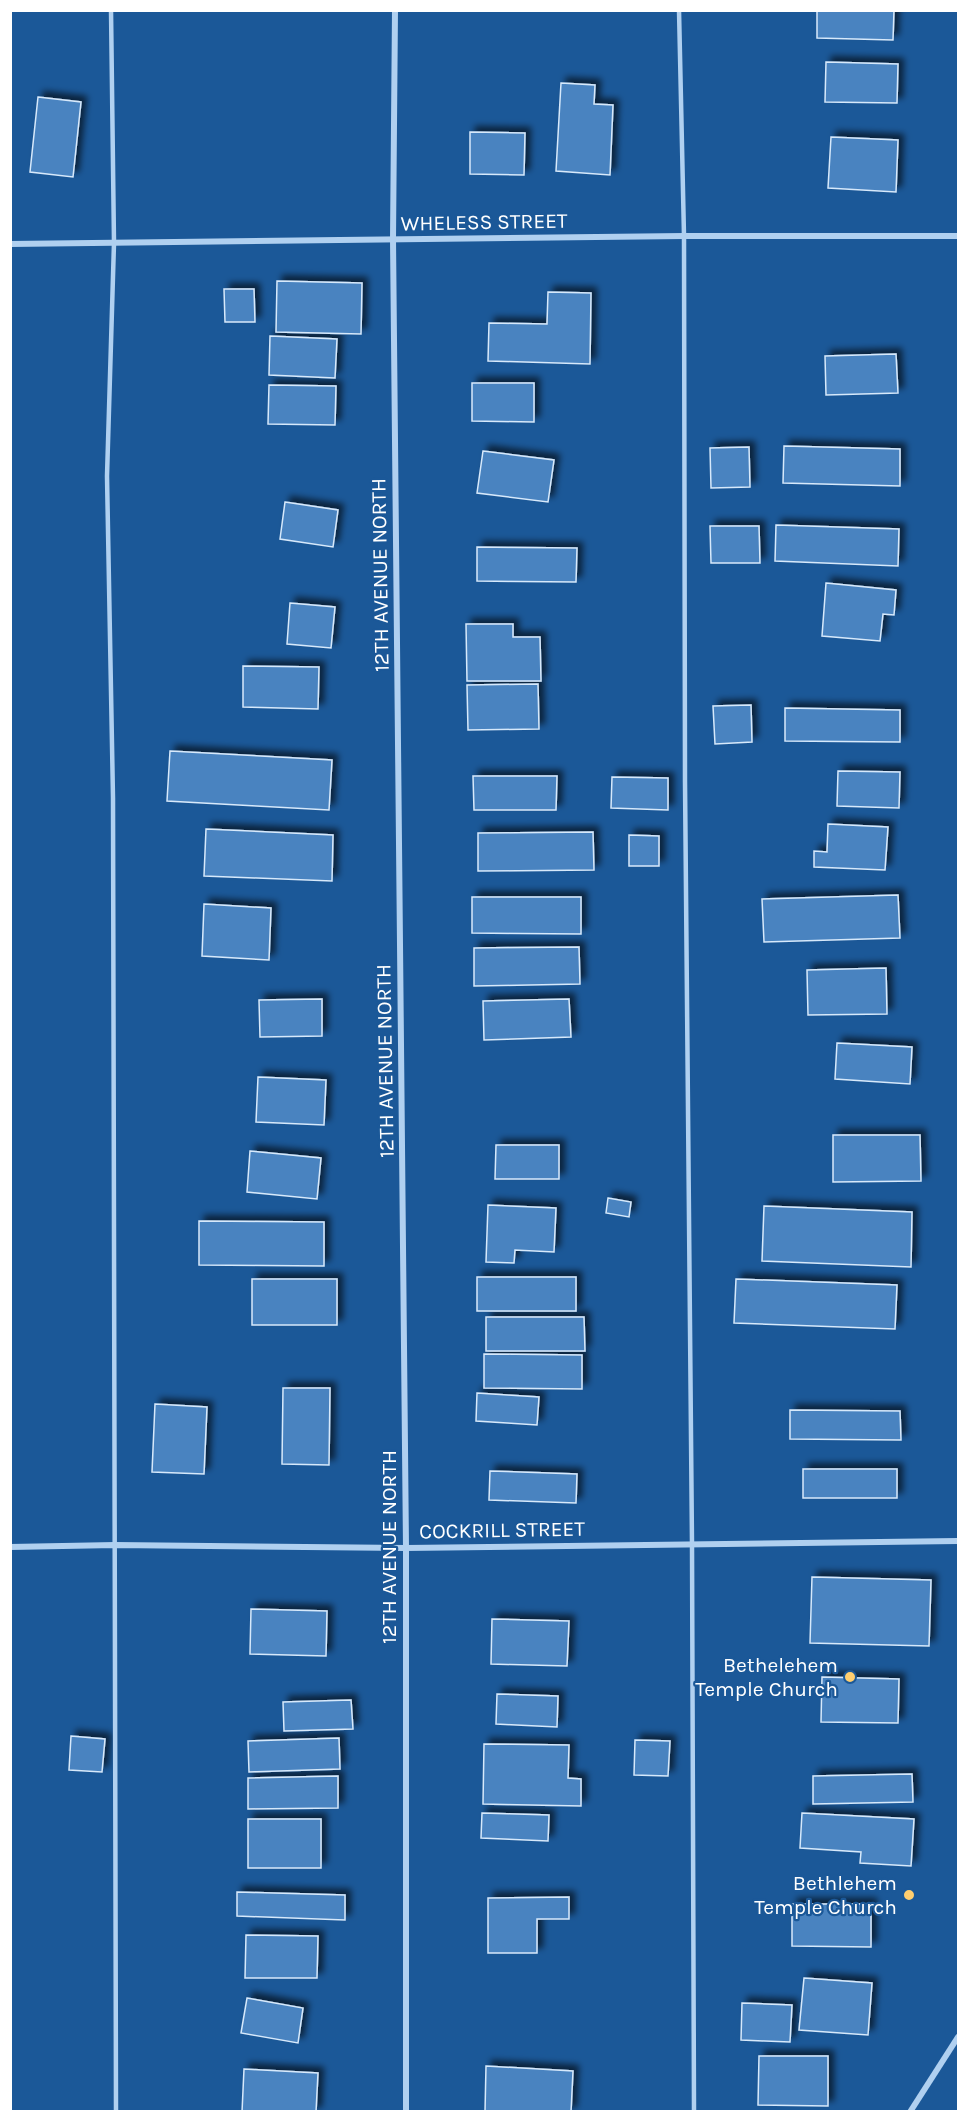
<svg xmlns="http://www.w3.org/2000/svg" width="969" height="2122" font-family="Karla,sans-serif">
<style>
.building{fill:#4883c0;stroke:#d7e9fb;stroke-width:1.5;filter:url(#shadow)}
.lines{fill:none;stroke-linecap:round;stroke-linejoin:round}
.lane{stroke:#b0d0f0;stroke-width:4.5}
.street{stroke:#b0d0f0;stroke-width:6}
.poi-dot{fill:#ffce6f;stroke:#1b5898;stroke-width:2}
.labels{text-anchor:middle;stroke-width:4.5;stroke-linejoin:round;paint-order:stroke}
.street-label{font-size:21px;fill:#fff;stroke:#1b5898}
.poi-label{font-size:21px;fill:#fff;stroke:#1b5898;text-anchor:end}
</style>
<defs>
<filter id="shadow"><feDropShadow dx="5.5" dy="-5.5" stdDeviation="3" flood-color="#0009"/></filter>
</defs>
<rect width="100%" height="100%" fill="#1b5898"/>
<!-- building -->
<g class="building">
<polygon points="817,10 894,10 893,40 817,38"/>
<polygon points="826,62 898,64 897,103 825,102"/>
<polygon points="561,83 595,85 594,104 613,105 610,175 556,171"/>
<polygon points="38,97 81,102 73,177 30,172"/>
<polygon points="470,132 525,133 524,175 470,174"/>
<polygon points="831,137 898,140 896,192 828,188"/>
<polygon points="277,281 362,283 361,334 276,332"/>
<polygon points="224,289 254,289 255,322 225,322"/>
<polygon points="548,292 591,293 590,364 488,361 489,323 547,324"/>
<polygon points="270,336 337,339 335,378 269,375"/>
<polygon points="896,354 898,393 826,395 825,356"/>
<polygon points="472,383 534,383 534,422 472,421"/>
<polygon points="269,385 336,386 335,425 268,424"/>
<polygon points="784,446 900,449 900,486 783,483"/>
<polygon points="749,447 750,487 711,488 710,448"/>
<polygon points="483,451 554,460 548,502 477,493"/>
<polygon points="285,502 338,510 333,547 280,539"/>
<polygon points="776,525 899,529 898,566 775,561"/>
<polygon points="710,526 759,526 760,563 711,563"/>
<polygon points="477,547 577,548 576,582 477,581"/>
<polygon points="826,583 896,590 894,615 883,614 880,641 822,636"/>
<polygon points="290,603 335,607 331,648 287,644"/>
<polygon points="466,624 513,624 513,637 540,637 541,681 467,681"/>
<polygon points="243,666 319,667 318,709 243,707"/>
<polygon points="538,684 539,729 468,730 467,685"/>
<polygon points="751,705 752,742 715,744 713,706"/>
<polygon points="785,708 900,710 900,742 785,741"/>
<polygon points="170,751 332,760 329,810 167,801"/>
<polygon points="838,771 900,772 899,808 837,806"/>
<polygon points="473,776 557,776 556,810 474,810"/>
<polygon points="612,777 668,778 668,810 611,808"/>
<polygon points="828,824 888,827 885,870 814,867 814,851 827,852"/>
<polygon points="206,829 333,835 332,881 204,876"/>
<polygon points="593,832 594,870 478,871 478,833"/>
<polygon points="629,835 659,836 659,866 629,866"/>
<polygon points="898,895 900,938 764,942 762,899"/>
<polygon points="472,897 581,897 581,934 472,933"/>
<polygon points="204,904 271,908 269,960 202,956"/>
<polygon points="579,947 580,984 474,986 474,948"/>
<polygon points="886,968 887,1014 808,1015 807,970"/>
<polygon points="322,999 322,1036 260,1037 259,1000"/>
<polygon points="569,999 571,1037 484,1040 483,1001"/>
<polygon points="837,1043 912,1047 910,1084 835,1079"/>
<polygon points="258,1077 326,1080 324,1125 256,1122"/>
<polygon points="833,1135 920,1135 921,1181 833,1182"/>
<polygon points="496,1145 559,1145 559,1179 495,1179"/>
<polygon points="250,1151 321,1158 317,1199 247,1192"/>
<polygon points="608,1198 631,1202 629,1217 606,1213"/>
<polygon points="488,1205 556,1208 554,1252 515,1250 514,1263 486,1262"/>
<polygon points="764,1206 912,1212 911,1267 762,1261"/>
<polygon points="199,1221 324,1222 324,1266 199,1265"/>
<rect x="477" y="1277" width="99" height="34"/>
<rect x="252" y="1279" width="85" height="46"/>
<polygon points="736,1279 897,1285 895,1329 734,1323"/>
<polygon points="486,1317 584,1317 585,1351 486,1351"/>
<polygon points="484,1354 582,1355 582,1389 484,1388"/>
<polygon points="283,1388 330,1388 329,1465 282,1464"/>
<polygon points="477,1393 539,1397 537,1425 476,1421"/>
<polygon points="155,1404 207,1407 204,1474 152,1472"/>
<polygon points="790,1410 900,1411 901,1440 790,1439"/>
<rect x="803" y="1469" width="94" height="29"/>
<polygon points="490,1471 577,1474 576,1503 489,1500"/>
<polygon points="812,1577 931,1580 929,1646 810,1643"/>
<polygon points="251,1609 327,1611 326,1656 250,1654"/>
<polygon points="492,1619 569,1621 567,1666 491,1664"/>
<polygon points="822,1677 899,1679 898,1723 821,1722"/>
<polygon points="497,1694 558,1696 557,1727 496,1724"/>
<polygon points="351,1700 353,1729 284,1731 283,1702"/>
<polygon points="71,1736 105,1739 102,1772 69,1770"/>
<polygon points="339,1738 340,1769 249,1772 248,1741"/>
<polygon points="635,1740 670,1741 668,1776 634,1775"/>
<polygon points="484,1744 569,1745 568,1778 581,1779 581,1806 483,1804"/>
<polygon points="912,1774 913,1802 813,1804 813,1776"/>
<polygon points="338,1776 338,1808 248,1809 248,1778"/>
<polygon points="482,1813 549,1815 548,1841 481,1838"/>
<polygon points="802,1813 914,1819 911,1866 860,1863 861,1852 800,1848"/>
<rect x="248" y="1819" width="73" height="49"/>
<polygon points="237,1892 345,1895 345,1920 237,1916"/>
<polygon points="569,1897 569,1919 537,1919 537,1953 488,1953 488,1898"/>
<polygon points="792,1904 871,1904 871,1947 792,1946"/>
<polygon points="246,1935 318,1936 317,1978 245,1978"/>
<polygon points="804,1978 872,1983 868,2035 799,2030"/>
<polygon points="247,1998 303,2008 298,2043 241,2033"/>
<polygon points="742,2003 792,2005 790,2042 741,2040"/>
<polygon points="759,2056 828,2056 828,2106 758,2105"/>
<polygon points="486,2066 573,2071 571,2112 485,2112"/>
<polygon points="244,2069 318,2073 316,2112 242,2112"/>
</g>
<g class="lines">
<!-- lane -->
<g class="lane">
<polyline points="111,10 114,243 107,476 113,798 116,2112"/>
<polyline points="679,10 684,236 685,782 692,1544 694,2112"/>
</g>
<!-- street -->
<g class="street">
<polyline points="395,10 393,239 406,1548 406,2112"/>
<polyline points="10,244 684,236 958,236"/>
<polyline points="10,1547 115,1545 406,1548 958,1541"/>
<polyline points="910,2112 958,2037"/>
</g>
</g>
<!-- markers -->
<g class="poi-dot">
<circle cx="850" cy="1677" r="6"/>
<circle cx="909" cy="1895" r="6"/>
</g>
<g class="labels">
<!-- street labels -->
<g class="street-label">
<text transform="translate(484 222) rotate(-1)" y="7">WHELESS STREET</text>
<text transform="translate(380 575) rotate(-91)" y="7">12TH AVENUE NORTH</text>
<text transform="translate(385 1061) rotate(-91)" y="7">12TH AVENUE NORTH</text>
<text transform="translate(502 1530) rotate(-1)" y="7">COCKRILL STREET</text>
<text transform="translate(389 1547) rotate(-90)" y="7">12TH AVENUE NORTH</text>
</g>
<!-- poi labels -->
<g class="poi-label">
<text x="838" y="1672">Bethelehem<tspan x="838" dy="24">Temple Church</tspan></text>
<text x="897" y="1890">Bethlehem<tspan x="897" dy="24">Temple Church</tspan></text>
</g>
</g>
<!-- border -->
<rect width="969" height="2122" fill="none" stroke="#ffffff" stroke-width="24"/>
</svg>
